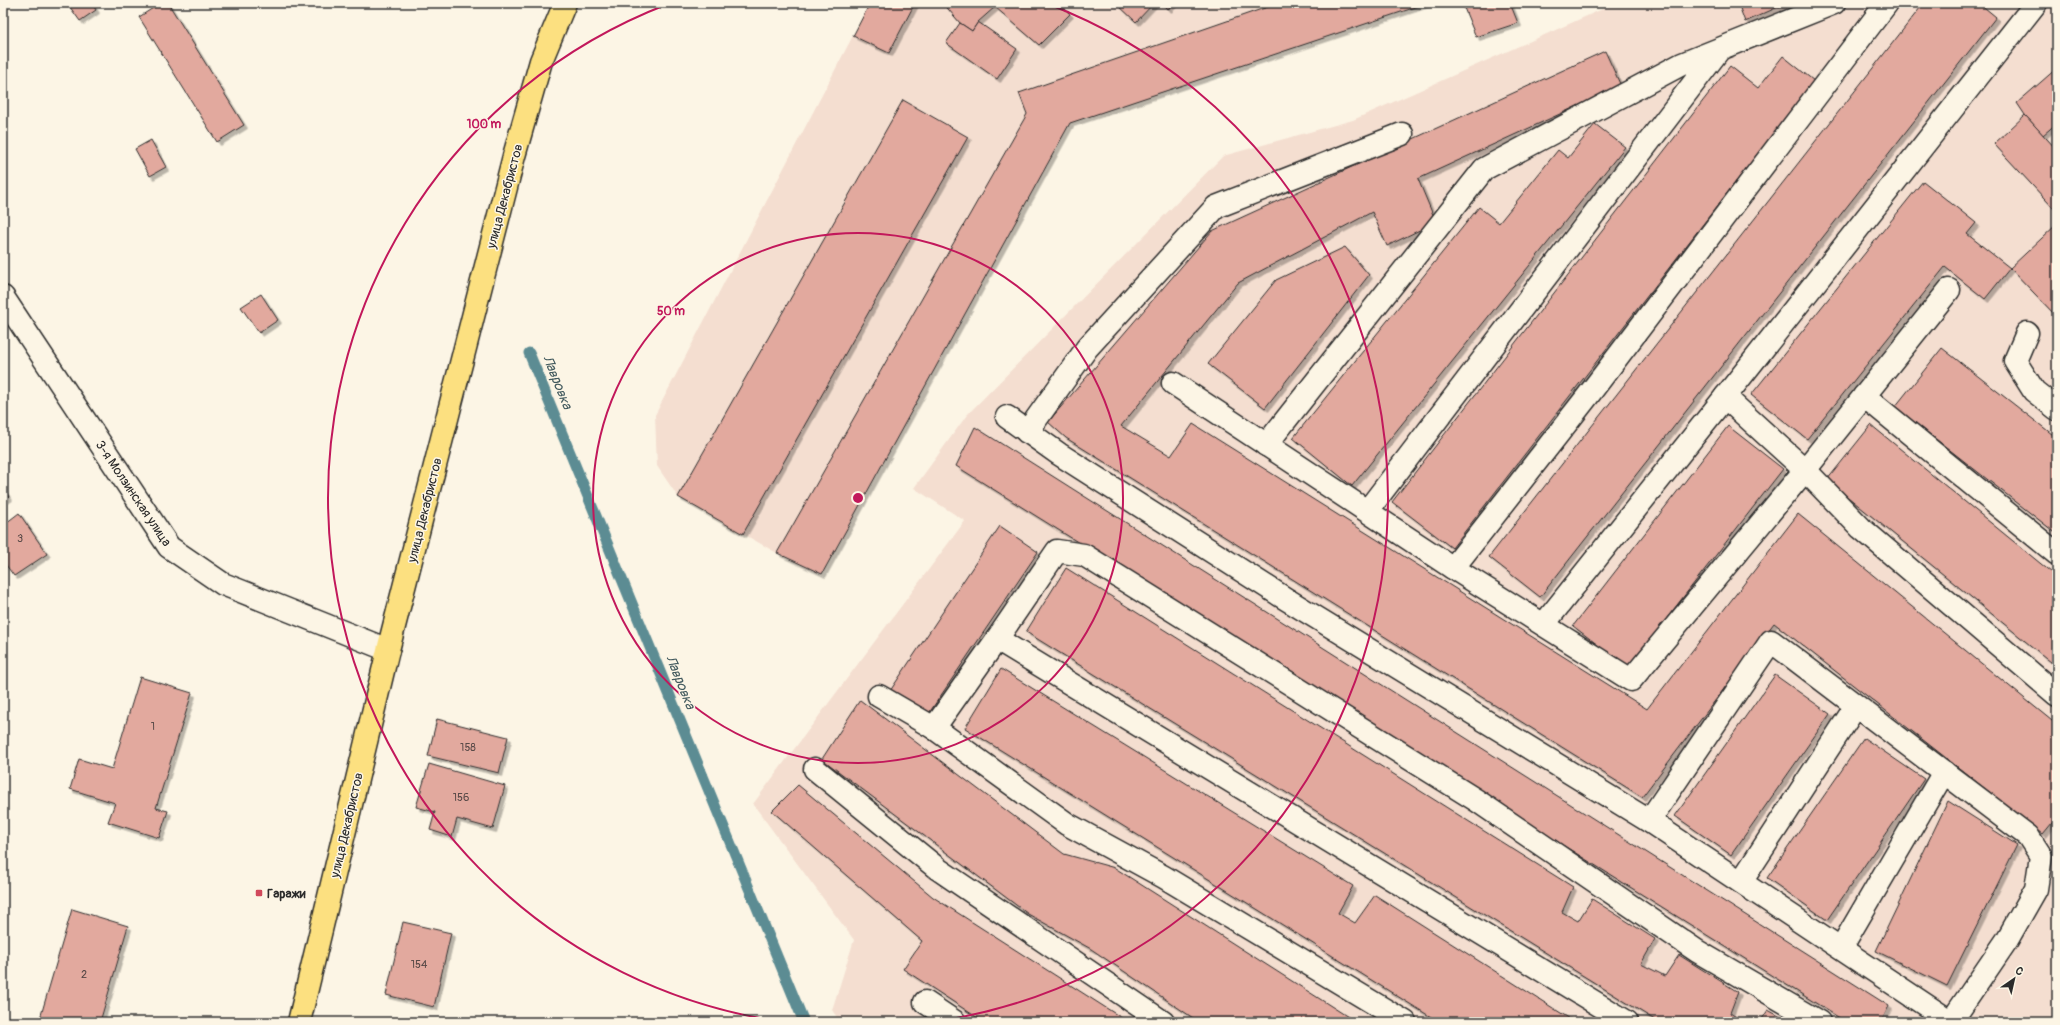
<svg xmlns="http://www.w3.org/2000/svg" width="2060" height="1025" font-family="Pangolin,sans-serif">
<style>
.built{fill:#f4ded0}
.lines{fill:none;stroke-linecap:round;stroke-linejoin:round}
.stream{stroke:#5c8c93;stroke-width:11}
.building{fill:#e2a99e;stroke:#2b2b2b;filter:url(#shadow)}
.minor-casing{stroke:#2b2b2b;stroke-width:25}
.highway-casing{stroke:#2b2b2b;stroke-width:25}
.minor{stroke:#fcf5e5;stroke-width:22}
.highway{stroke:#fce080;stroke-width:22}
.ring{fill:none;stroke:#c2185b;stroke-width:2}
.poi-dot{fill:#d1495b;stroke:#fcf5e5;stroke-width:1.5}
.labels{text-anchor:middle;stroke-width:3;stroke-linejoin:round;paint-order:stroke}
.number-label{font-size:11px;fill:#594a48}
.street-label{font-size:13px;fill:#2b2b2b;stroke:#fcf5e5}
.poi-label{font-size:13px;font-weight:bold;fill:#2b2b2b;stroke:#fcf5e5;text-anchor:start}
.water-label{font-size:14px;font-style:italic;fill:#445b5f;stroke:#fcf5e5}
.centre{fill:#c2185b;stroke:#fcf5e5;stroke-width:2}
.ring-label{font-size:12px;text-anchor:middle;font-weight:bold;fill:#c2185b;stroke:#fcf5e5;stroke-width:3;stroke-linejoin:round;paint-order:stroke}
</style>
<defs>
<filter id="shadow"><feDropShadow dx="3.5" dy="3.5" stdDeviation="0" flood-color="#0004"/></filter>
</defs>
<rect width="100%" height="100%" fill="#fcf5e5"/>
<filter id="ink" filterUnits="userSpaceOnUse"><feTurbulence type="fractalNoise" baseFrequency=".025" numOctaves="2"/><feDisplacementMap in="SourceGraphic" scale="8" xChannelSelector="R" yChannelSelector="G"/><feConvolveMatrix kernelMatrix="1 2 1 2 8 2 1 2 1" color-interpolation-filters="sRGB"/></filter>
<g filter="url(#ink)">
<!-- built -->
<g class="built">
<polygon points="870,3 1428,3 1070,123 822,574 777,553 678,497 657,466 655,415"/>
<polygon points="1616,3 2057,3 2057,1022 840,1022 832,1010 854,940 753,804 965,521 914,488 967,415 1223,156 1353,120"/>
</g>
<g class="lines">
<!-- stream -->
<polyline class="stream" points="529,353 804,1022"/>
</g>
<!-- building -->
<g class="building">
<polygon points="67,3 92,3 96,10 80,21"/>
<polygon points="161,3 168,3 244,125 217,142 139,17"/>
<polygon points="870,3 915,3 889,53 853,36"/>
<polygon points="943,3 1059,3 1070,14 1039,45 995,7 978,22 972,31 960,23"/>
<polygon points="1116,3 1154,3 1136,22"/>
<polygon points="1162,3 1174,3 1168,9"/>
<polygon points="1279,3 1428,3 1070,123 822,574 777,553 1027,114 1019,93"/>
<polygon points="1462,3 1510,3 1518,23 1476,37"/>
<polygon points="1738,3 1787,3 1745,22"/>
<polygon points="1924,3 1979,3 1996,17 1540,597 1489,557"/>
<polygon points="978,22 1017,49 997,79 946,43 960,23 972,31"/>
<polygon points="1605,51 1621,86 1418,179 1436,222 1387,246 1372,212 1238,283 1121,426 1171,456 1193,424 1647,709 1798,514 2057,725 2057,817 2043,834 1774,623 1642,797 1066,438 1048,422 1212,231"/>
<polygon points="1783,56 1814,81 1452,548 1392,502 1730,66 1758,88"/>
<polygon points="2057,68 2057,123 2043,135 2025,115 2017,103"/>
<polygon points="903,100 968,137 743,534 678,497"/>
<polygon points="2025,115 2057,150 2057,212 1994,144"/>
<polygon points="1595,124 1625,147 1352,486 1293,438 1479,207 1499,223 1558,150 1568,158"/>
<polygon points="151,140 166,167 150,176 135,149"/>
<polygon points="1923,181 1976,223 1967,234 2010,268 1985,299 1945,267 1807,439 1751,395"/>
<polygon points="2057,224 2057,317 2010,268"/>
<polygon points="1345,247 1369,275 1265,408 1208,364 1276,280"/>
<polygon points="261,294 278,320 259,333 241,307"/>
<polygon points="1942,348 2057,438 2057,534 1895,407"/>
<polygon points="1871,425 2057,577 2057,667 1827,480"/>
<polygon points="1728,426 1783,469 1628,668 1573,626"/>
<polygon points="975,427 1889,1006 1881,1022 1846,1022 956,466"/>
<polygon points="3,488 9,497 3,501"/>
<polygon points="19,513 47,554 14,576 3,561 3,518 6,523"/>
<polygon points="1000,526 1038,552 927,716 890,691"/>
<polygon points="1066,568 1573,887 1562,912 1578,921 1592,899 1655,939 1641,964 1665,976 1679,955 1738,992 1730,1013 1744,1022 1658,1022 1026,632"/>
<polygon points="1001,669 1353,886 1338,913 1355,923 1375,895 1575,1022 1439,1022 965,728"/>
<polygon points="1775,675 1830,714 1731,855 1675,816"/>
<polygon points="140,677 192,693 156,808 168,811 159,838 108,822 115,803 70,789 79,759 112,769"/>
<polygon points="860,700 1064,854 1115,868 1356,1022 1199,1022 1091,949 1028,914 822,759"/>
<polygon points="437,719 508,737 499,773 428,756"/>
<polygon points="1864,738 1924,779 1827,920 1767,878"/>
<polygon points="429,764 505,786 493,829 457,819 452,837 430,830 435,812 416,807"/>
<polygon points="798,785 933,897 1128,1022 984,1022 903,969 922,941 772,811"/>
<polygon points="1948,801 2017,845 1947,986 1876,951"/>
<polygon points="72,909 128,926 100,1022 39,1022"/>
<polygon points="403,922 451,933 434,1007 386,995"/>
<polygon points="1768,1010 1790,1022 1760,1022"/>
</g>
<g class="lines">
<!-- minor casing -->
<g class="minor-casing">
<g id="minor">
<polyline points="2036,3 1725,397 1805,470 1861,528 2057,695"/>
<polyline points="3,297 169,547 223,584 388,650"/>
<polyline points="2027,333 2015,361 2034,391 2057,409"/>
<polyline points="1173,383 1453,568 1631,680 1805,470 1949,290"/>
<polyline points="1864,396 2057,554"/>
<polyline points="1007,417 1059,454 1286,599 1649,821 1951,1022"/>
<polyline points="1027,432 1087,348 1216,207 1402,134"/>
<polyline points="1266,445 1484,169 1682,64 1834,3"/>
<polyline points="1368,510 1719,50"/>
<polyline points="1453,568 1587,397 1887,3"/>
<polyline points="1544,624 1725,397"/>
<polyline points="997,639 1057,551 1084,555 1476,800 1697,951 1819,1022"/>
<polyline points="879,696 934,728 1067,824 1164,877 1405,1022"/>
<polyline points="934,728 997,639 1627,1022"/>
<polyline points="815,769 938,869 1163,1022"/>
<polyline points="1649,821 1771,641 2028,836 2041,856 2036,889 2007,940 1951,1022"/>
<polyline points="1741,882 1856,706"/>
<polyline points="1841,948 1944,772"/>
<polyline points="925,1002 955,1022"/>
</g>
</g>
<!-- highway casing -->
<g class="highway-casing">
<polyline id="highway" points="299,1022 388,650 514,156 541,61 565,3"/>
</g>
<!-- minor -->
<use href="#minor" class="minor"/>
<!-- highway -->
<use href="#highway" class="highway"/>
</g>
</g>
<!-- distance rings -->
<g class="ring">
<circle cx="858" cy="498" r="265"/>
<path d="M784 1022A529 529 0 0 1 668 4M1048 4A529 529 0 0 1 932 1022"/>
</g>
<!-- markers -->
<rect class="poi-dot" x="255" y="889" width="8" height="8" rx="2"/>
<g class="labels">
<!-- number labels -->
<g class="number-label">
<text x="20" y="542">3</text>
<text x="153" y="730">1</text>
<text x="468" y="751">158</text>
<text x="461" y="801">156</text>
<text x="419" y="968">154</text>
<text x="84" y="978">2</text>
</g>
<!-- street labels -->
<g class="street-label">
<text transform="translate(504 196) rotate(-75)" y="5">улица Декабристов</text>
<text transform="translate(134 493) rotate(56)" y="5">3-я Молзинская улица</text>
<text transform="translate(424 510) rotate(-76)" y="5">улица Декабристов</text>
<text transform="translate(346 825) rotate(-77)" y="5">улица Декабристов</text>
</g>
<!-- poi labels -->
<g class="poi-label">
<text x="267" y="898">Гаражи</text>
</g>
<!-- water labels -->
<g class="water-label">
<text transform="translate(558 382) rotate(68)" y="5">Лавровка</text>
<text transform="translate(681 682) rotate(68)" y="5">Лавровка</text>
</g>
</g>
<circle cx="858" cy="498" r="6" class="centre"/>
<g class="ring-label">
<text x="484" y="128">100 m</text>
<text x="671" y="315">50 m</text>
</g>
<!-- margin -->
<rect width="2060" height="1025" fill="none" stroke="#fcf5e5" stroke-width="16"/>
<rect x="8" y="8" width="2044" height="1009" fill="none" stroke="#2b2b2b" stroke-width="1.5" filter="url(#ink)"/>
<!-- north arrow -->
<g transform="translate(2014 979) rotate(34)" stroke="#fcf5e5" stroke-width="3" paint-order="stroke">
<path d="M0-3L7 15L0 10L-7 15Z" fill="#2b2b2b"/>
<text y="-6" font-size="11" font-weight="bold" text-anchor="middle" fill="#2b2b2b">С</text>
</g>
</svg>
